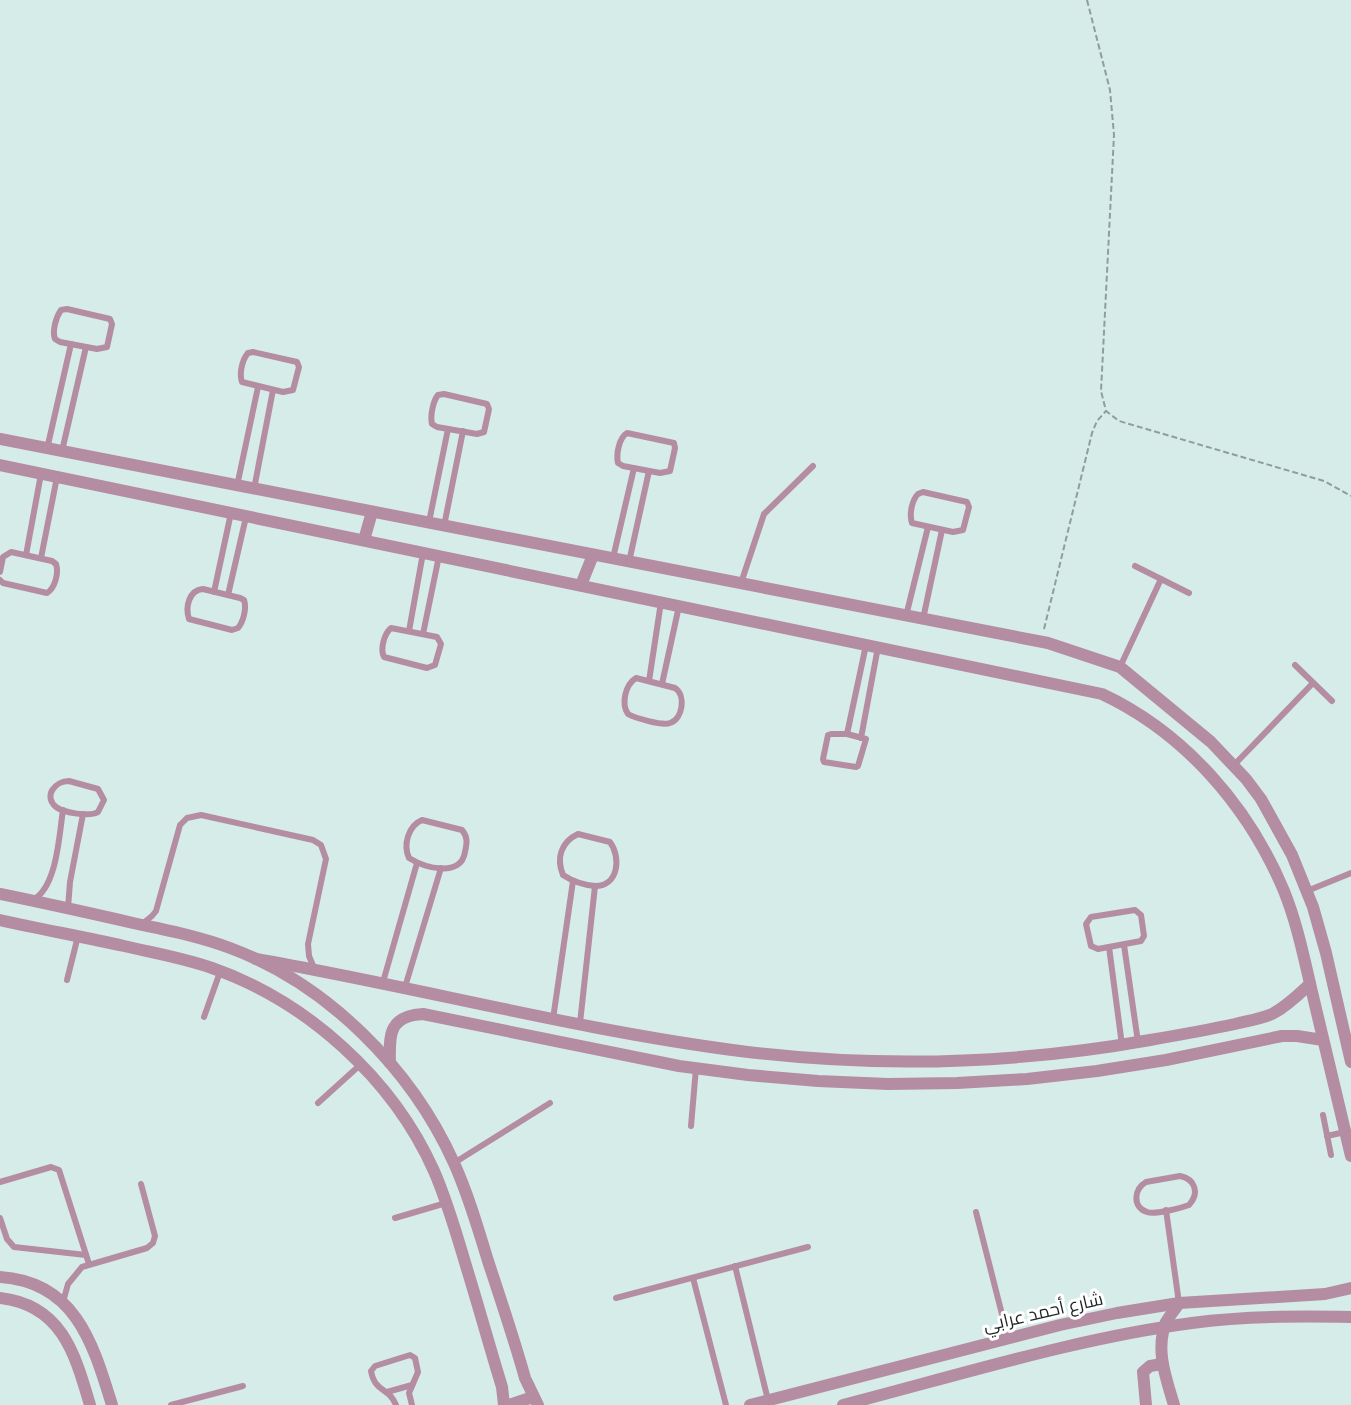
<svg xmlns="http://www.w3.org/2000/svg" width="1351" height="1405" font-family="Lato,Cairo,sans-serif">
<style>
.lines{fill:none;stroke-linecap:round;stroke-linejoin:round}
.path{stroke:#8e9e9c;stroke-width:2;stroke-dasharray:6 3;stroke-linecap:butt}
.lane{stroke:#b48da2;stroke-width:6}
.street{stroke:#b48da2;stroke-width:12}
.labels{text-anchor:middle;stroke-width:6;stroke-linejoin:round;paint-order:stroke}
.street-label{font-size:18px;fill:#1d2524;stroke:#fff}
</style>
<rect width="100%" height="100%" fill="#d6ece9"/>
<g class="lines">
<!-- path -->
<g class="path">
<polyline points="1087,0 1110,90 1114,135 1101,391 1106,411 1119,421 1324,481 1351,496"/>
<polyline points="1044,629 1092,433 1097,421 1106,411"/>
</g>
<!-- lane -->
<g class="lane">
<path d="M67,309L110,319L112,324L107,347L97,349L60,342L55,339C52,331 56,317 61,310Z"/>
<path d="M253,352L297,362L299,367L293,390L283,392L242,382C239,374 242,360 248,353Z"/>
<path d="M444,394L487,404L489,409L484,432L477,434L437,427L432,424C430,416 433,401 438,395Z"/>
<path d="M627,433L674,443L675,448L670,471L660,473L623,466L618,463C616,454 619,438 627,433Z"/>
<polyline points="47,449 71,344"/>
<polyline points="62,451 86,347"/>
<polyline points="237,486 258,387"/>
<polyline points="254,489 273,390"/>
<path d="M923,492L967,502L969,507L963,530L953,532L912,523C909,514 912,500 918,494Z"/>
<polyline points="429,522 448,429"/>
<polyline points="444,526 463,431"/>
<polyline points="26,555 41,474"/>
<polyline points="41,558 57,477"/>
<polyline points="613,558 634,468"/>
<polyline points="629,562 649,471"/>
<polyline points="1135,566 1189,593"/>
<path d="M0,572L3,557L11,552L52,561L56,564C59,573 55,588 47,593L3,583L0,580"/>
<polyline points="741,583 764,514 813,466"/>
<path d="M203,589L240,598L244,600C247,609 243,622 238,628L232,630L189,619C185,607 189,590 203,589Z"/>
<polyline points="214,592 231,513"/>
<polyline points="228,595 246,517"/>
<polyline points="906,616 928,527"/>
<polyline points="923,619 942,530"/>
<path d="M391,628L437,637L441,644L435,665L427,668L384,657C380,649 384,634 391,628Z"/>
<polyline points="409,631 423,553"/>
<polyline points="423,634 439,556"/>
<polyline points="1295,665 1332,701"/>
<polyline points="1120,667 1161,579"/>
<path d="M636,678L675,688C686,695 683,719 670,723C662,726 635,718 628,714C621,704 625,685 636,678Z"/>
<polyline points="649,681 661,602"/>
<polyline points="662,684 679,606"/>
<polygon points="831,734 847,734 866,739 858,766 856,767 824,762 823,759 828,735"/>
<polyline points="847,734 866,645"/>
<polyline points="861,738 878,647"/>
<polyline points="1234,765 1313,683"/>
<path d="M69,781L98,789L104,800L98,812C90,817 64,813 56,807C43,796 55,781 69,781Z"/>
<path d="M422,820L462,830C468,837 467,843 465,852C461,878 425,868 409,858C403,845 408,826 422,820Z"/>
<path d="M578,834L610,842C621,857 619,886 595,886C584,885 572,881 563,875C556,858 561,842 578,834Z"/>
<polyline points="1307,891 1351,873"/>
<path d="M33,900C57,887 59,836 63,810"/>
<polyline points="68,908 70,882 83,814"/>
<polygon points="1135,910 1141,915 1144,936 1141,941 1098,949 1091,946 1086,924 1091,917"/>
<polyline points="142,924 152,916 156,911 180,825 187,818 201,815 313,840 321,845 326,859 308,944 309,956 314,968"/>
<polyline points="1124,945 1138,1042"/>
<polyline points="1109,947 1122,1045"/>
<polyline points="67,980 78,936"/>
<polyline points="383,982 417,863"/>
<polyline points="405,987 441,868"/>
<polyline points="204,1017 220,972"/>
<polyline points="553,1019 573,881"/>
<polyline points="580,1023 595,886"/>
<polyline points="318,1103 360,1065"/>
<polyline points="1323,1115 1331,1155"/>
<polyline points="691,1126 696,1068"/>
<polyline points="1327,1136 1345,1132"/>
<polyline points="454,1163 550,1103"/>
<path d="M1180,1176C1195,1179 1200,1193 1189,1205C1181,1208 1155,1215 1147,1212C1132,1207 1134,1189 1146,1182Z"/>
<polyline points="0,1182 51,1167 59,1170 89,1264"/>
<polyline points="1166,1210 1179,1303"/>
<polyline points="976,1212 1008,1338"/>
<polyline points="0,1218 7,1239 14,1247 86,1255"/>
<polyline points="395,1218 446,1203"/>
<polyline points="735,1266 768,1400"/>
<polyline points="693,1278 726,1405"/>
<polyline points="616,1298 808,1247"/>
<polyline points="63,1302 68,1284 82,1267 147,1248 153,1243 155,1236 141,1184"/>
<polyline points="387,1392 412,1385"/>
<polyline points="171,1405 243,1386"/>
<path d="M396,1405C389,1387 375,1393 371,1371L375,1366L410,1355L415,1358L418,1372L409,1393L412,1405"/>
</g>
<!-- street -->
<g class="street">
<polyline points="0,439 1048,643 1120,667 1211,742 1246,779 1261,799 1292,855 1313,907 1326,953 1351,1062"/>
<path d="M0,465L1102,694C1185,733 1249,807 1284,891C1297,923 1304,958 1312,992C1325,1047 1338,1101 1351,1156"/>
<polyline points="364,540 372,512"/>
<polyline points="581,585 593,555"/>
<path d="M0,894C44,903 89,913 133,923C166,930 198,936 230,948C327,984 411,1068 454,1163C468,1194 478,1228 488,1261C501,1300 514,1339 525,1378L538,1405"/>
<path d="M0,920C41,929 83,937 124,946C154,953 184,958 212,968C307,1001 393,1079 434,1171C448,1203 457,1236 467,1269C479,1308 490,1348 502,1387L504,1405"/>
<path d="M256,959C417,987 577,1030 740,1051C875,1068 1016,1064 1150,1040C1179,1035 1207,1030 1235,1024C1247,1021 1260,1019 1272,1014C1286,1007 1298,995 1310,984"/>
<path d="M390,1063C389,1034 389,1016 423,1014L679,1066L748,1075L818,1081L888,1084L957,1083L1027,1079L1097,1071L1166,1060L1282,1036H1297L1323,1040"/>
<path d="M0,1277C76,1282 93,1344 112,1405"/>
<path d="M0,1298C62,1305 75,1354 90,1405"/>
<polyline points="509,1405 533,1397"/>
<polyline points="750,1405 1060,1325 1117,1313 1179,1303 1325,1294 1351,1288"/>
<path d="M843,1405C956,1376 1077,1338 1192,1323C1245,1316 1298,1316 1351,1317"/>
<polyline points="1146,1405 1143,1372 1150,1366 1162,1364"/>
<path d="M1174,1405C1166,1378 1155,1350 1166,1322C1170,1315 1175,1310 1179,1303"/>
</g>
</g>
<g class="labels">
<!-- street labels -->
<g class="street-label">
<text transform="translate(1043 1312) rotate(-13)" y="6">شارع أحمد عرابي</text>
</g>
</g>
</svg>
